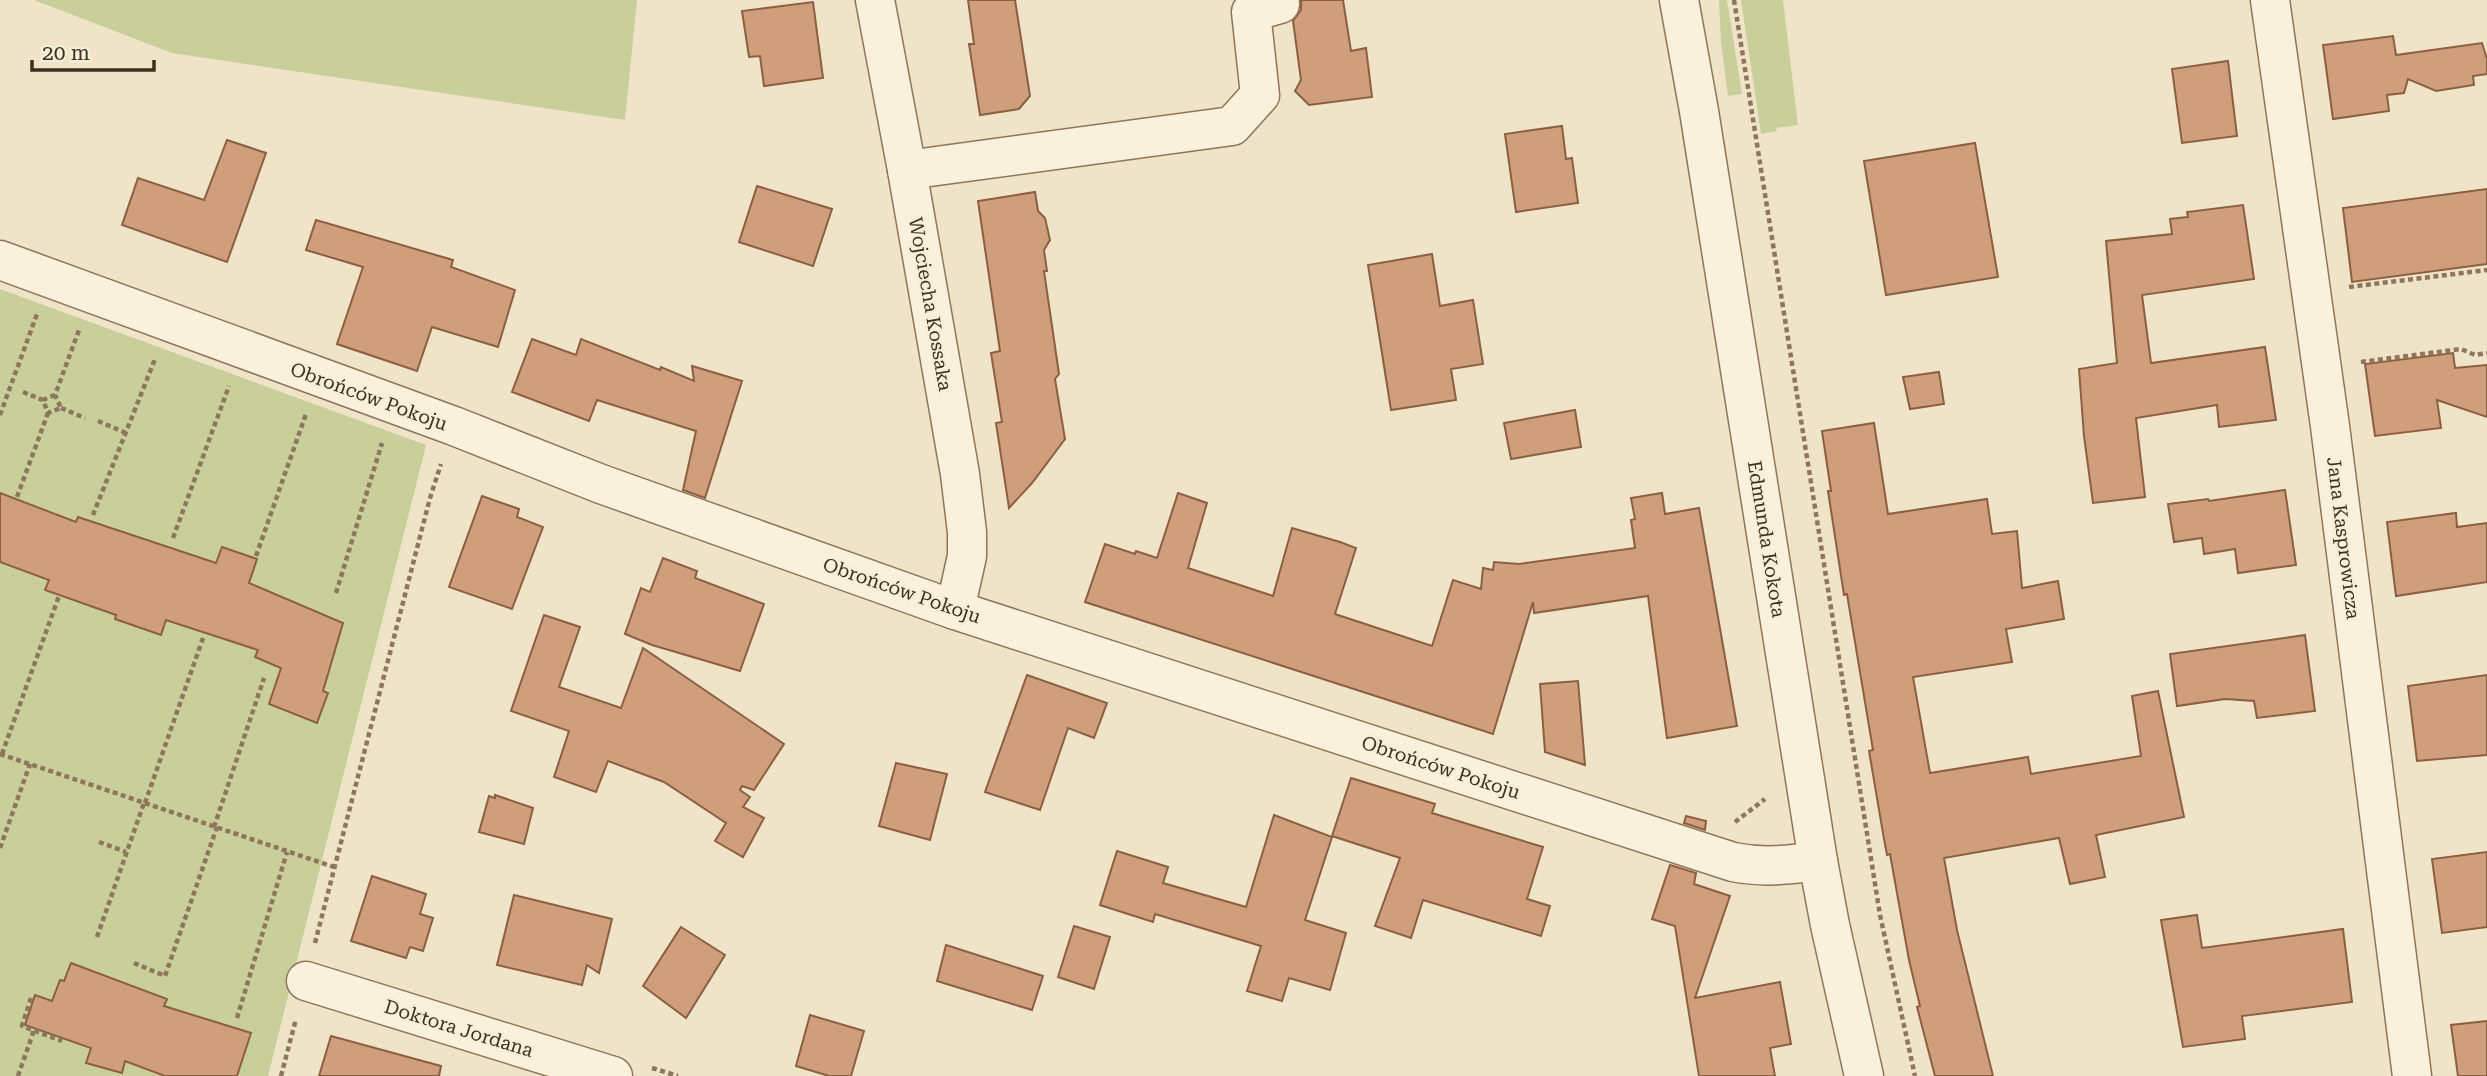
<svg xmlns="http://www.w3.org/2000/svg" width="2487" height="1076" font-family="'Roboto Serif',serif">
<style>
.green{fill:#c9cf9b}
.building{fill:#cf9f7d;stroke:#8d5f41;stroke-width:2}
.lines{fill:none;stroke-linecap:round;stroke-linejoin:round}
.minor-casing{stroke:#8d765c;stroke-width:41}
.path{stroke:#8d765c;stroke-width:4.5;stroke-dasharray:5 3.5;stroke-linecap:butt}
.minor{stroke:#faf1dc;stroke-width:38}
.labels{text-anchor:middle;stroke-width:5;stroke-linejoin:round;paint-order:stroke}
.street-label{font-size:19px;fill:#3d2e20;stroke:#f7eed8}
</style>
<rect width="100%" height="100%" fill="#f0e4c8"/>
<!-- green -->
<g class="green">
<polygon points="34,0 637,0 625,120 172,53"/>
<polygon points="1719,0 1727,0 1742,94 1728,96 1721,42"/>
<polygon points="1741,0 1783,0 1798,125 1776,128 1777,131 1761,134"/>
<polygon points="0,289 426,445 268,1076 0,1076"/>
</g>
<!-- building -->
<g class="building">
<polygon points="968,0 1015,0 1030,96 1019,109 980,115 969,44 974,44"/>
<polygon points="1301,0 1343,0 1351,51 1366,48 1372,97 1309,105 1295,91 1301,80 1293,21 1301,10"/>
<polygon points="813,2 823,78 764,86 760,56 749,57 742,11"/>
<polygon points="2393,36 2396,55 2482,43 2487,59 2487,74 2473,76 2474,85 2436,91 2408,79 2404,93 2387,95 2389,111 2333,119 2323,45"/>
<polygon points="2228,61 2237,136 2182,143 2172,69"/>
<polygon points="1562,126 1566,159 1572,158 1578,203 1516,212 1505,134"/>
<polygon points="227,140 266,153 227,262 122,225 138,178 204,200"/>
<polygon points="1975,143 1998,277 1886,295 1864,161"/>
<polygon points="757,186 832,209 813,266 739,242"/>
<polygon points="2487,189 2487,264 2352,282 2343,208"/>
<polygon points="1035,192 1038,211 1045,218 1050,240 1044,250 1047,271 1044,271 1059,374 1055,379 1065,439 1032,483 1009,508 996,423 1002,422 991,353 1000,351 978,201"/>
<polygon points="2243,205 2254,279 2142,295 2151,363 2265,347 2276,420 2219,427 2217,405 2136,418 2145,497 2093,503 2084,436 2079,369 2117,363 2106,241 2172,234 2170,219 2188,217 2187,212"/>
<polygon points="316,220 453,260 451,267 515,290 498,347 432,327 417,371 337,344 363,267 306,250"/>
<polygon points="1432,254 1440,306 1473,300 1483,364 1451,369 1456,400 1391,410 1368,265"/>
<polygon points="532,339 576,355 581,339 660,370 661,367 694,381 692,366 742,381 705,498 683,490 696,431 597,400 589,421 512,392"/>
<polygon points="2453,353 2455,368 2487,365 2487,417 2437,400 2441,428 2375,436 2365,364"/>
<polygon points="1939,372 1944,404 1910,409 1903,377"/>
<polygon points="1575,410 1581,447 1511,459 1504,423"/>
<polygon points="1874,423 1888,514 1987,499 1992,534 2017,531 2022,588 2058,581 2064,619 2006,629 2012,662 1913,677 1930,773 2028,757 2031,774 2141,756 2132,696 2158,691 2184,817 2096,835 2105,877 2070,884 2059,838 1944,858 1957,930 1993,1076 1935,1076 1917,1007 1920,1006 1909,960 1890,854 1887,855 1884,839 1869,751 1873,750 1847,594 1844,595 1828,491 1831,491 1822,431"/>
<polygon points="2285,490 2296,565 2238,573 2235,549 2204,554 2202,538 2174,542 2168,504 2208,499 2209,501"/>
<polygon points="0,493 76,522 78,517 216,563 222,547 257,559 249,583 343,623 323,691 328,693 317,723 269,704 281,668 255,657 258,650 166,620 161,635 115,619 116,615 45,590 49,580 0,562"/>
<polygon points="1178,493 1207,503 1188,568 1273,596 1292,528 1340,542 1356,548 1335,614 1432,646 1453,580 1481,589 1483,568 1493,570 1494,562 1519,564 1635,548 1631,520 1635,519 1631,498 1662,493 1665,514 1699,508 1737,726 1667,738 1648,596 1534,613 1533,602 1493,734 1085,602 1105,544 1135,554 1136,551 1157,558"/>
<polygon points="482,496 519,509 517,517 543,527 512,609 449,587"/>
<polygon points="2456,513 2457,527 2487,523 2487,582 2396,596 2387,522"/>
<polygon points="663,558 697,571 695,578 764,604 740,671 652,645 625,634 641,588 650,592"/>
<polygon points="544,615 580,627 559,687 621,708 643,648 784,744 754,790 742,786 740,790 750,797 743,807 764,818 743,857 715,841 726,823 664,782 608,761 596,792 554,777 569,731 511,711"/>
<polygon points="2305,635 2315,711 2257,718 2254,701 2225,699 2177,706 2170,654"/>
<polygon points="1027,675 1107,703 1094,738 1068,728 1040,810 985,792"/>
<polygon points="2487,675 2487,755 2417,761 2408,686"/>
<polygon points="1578,681 1585,765 1545,752 1540,684"/>
<polygon points="896,763 947,774 930,840 879,826"/>
<polygon points="1351,778 1435,804 1432,813 1543,847 1527,899 1550,906 1541,936 1423,900 1411,938 1375,926 1400,858 1332,836"/>
<polygon points="495,795 533,808 524,844 479,832 489,796 495,798"/>
<polygon points="1274,815 1332,837 1305,920 1346,933 1330,990 1289,978 1282,1001 1247,991 1261,946 1155,914 1153,922 1100,905 1117,851 1168,867 1163,883 1246,907"/>
<polygon points="1686,816 1706,821 1705,830 1684,823"/>
<polygon points="2487,852 2487,927 2442,933 2432,859"/>
<polygon points="1670,865 1696,873 1694,884 1730,896 1695,998 1780,982 1791,1044 1770,1048 1775,1076 1699,1076 1675,926 1652,919"/>
<polygon points="372,876 426,894 420,914 433,918 423,951 410,947 406,958 351,941"/>
<polygon points="514,895 612,919 599,973 587,965 582,985 497,965"/>
<polygon points="2197,915 2202,948 2343,929 2352,1002 2242,1016 2245,1039 2183,1047 2161,920"/>
<polygon points="1074,926 1110,937 1094,989 1058,977"/>
<polygon points="681,927 725,955 686,1018 643,986"/>
<polygon points="946,945 1043,976 1032,1010 937,981"/>
<polygon points="71,963 167,999 164,1006 251,1033 237,1076 165,1076 125,1061 122,1073 86,1063 91,1048 25,1025 35,995 52,1001 60,980 64,981"/>
<polygon points="810,1015 864,1031 851,1076 829,1076 796,1066"/>
<polygon points="2487,1021 2487,1076 2458,1076 2451,1025"/>
<polygon points="331,1036 441,1066 439,1076 319,1076"/>
</g>
<g class="lines">
<!-- minor casing -->
<g class="minor-casing">
<g id="minor">
<polyline points="875,0 907,170 960,474 967,532 967,556 955,610"/>
<polyline points="1679,0 1699,111 1818,861 1830,925 1864,1076"/>
<polyline points="2270,0 2330,426 2412,1076"/>
<polyline points="907,170 1232,126 1260,95 1251,12 1280,4"/>
<path d="M0,260L454,426L601,484L955,610L1733,862C1763,868 1788,865 1818,861"/>
<polyline points="306,981 613,1076"/>
</g>
</g>
<!-- path -->
<g class="path">
<polyline points="1734,0 1880,915 1915,1076"/>
<polyline points="2349,287 2487,270"/>
<polyline points="2361,362 2461,349 2475,355 2487,353"/>
<polyline points="23,392 43,400"/>
<polyline points="55,395 43,400 48,413 61,408 55,395 79,330"/>
<polyline points="61,408 85,418"/>
<polyline points="0,415 37,314"/>
<polyline points="98,421 126,433"/>
<polyline points="17,497 48,413"/>
<polyline points="93,515 155,359"/>
<polyline points="173,538 229,386"/>
<polyline points="256,556 306,414"/>
<polyline points="336,593 382,443"/>
<polyline points="0,754 334,867"/>
<polyline points="2,754 59,596"/>
<polyline points="145,803 203,638"/>
<polyline points="1735,822 1765,799"/>
<polyline points="214,827 264,678"/>
<polyline points="99,842 126,852"/>
<polyline points="0,848 30,764"/>
<polyline points="97,937 144,803"/>
<polyline points="315,943 430,498 441,464"/>
<polyline points="134,963 165,976 217,827"/>
<polyline points="31,998 22,1026 62,1041"/>
<polyline points="237,1018 287,852"/>
<polyline points="652,1068 678,1076"/>
<polyline points="18,1076 34,1030"/>
<polyline points="281,1076 296,1019"/>
</g>
<!-- minor -->
<use href="#minor" class="minor"/>
</g>
<g class="labels">
<!-- street labels -->
<g class="street-label">
<text transform="translate(931 304) rotate(80)" y="7">Wojciecha Kossaka</text>
<text transform="translate(369 396) rotate(20)" y="7">Obrońców Pokoju</text>
<text transform="translate(2344 538) rotate(83)" y="7">Jana Kasprowicza</text>
<text transform="translate(1767 539) rotate(81)" y="7">Edmunda Kokota</text>
<text transform="translate(902 590) rotate(19)" y="7">Obrońców Pokoju</text>
<text transform="translate(1441 767) rotate(18)" y="7">Obrońców Pokoju</text>
<text transform="translate(459 1028) rotate(17)" y="7">Doktora Jordana</text>
</g>
</g>
<!-- scale -->
<path d="M32 60v10h122v-10" fill="none" stroke="#3d2e20" stroke-width="3.5"/>
<text x="42" y="60" font-size="21" fill="#3d2e20" stroke="#f7eed8" stroke-width="5" paint-order="stroke">20 m</text>
</svg>
